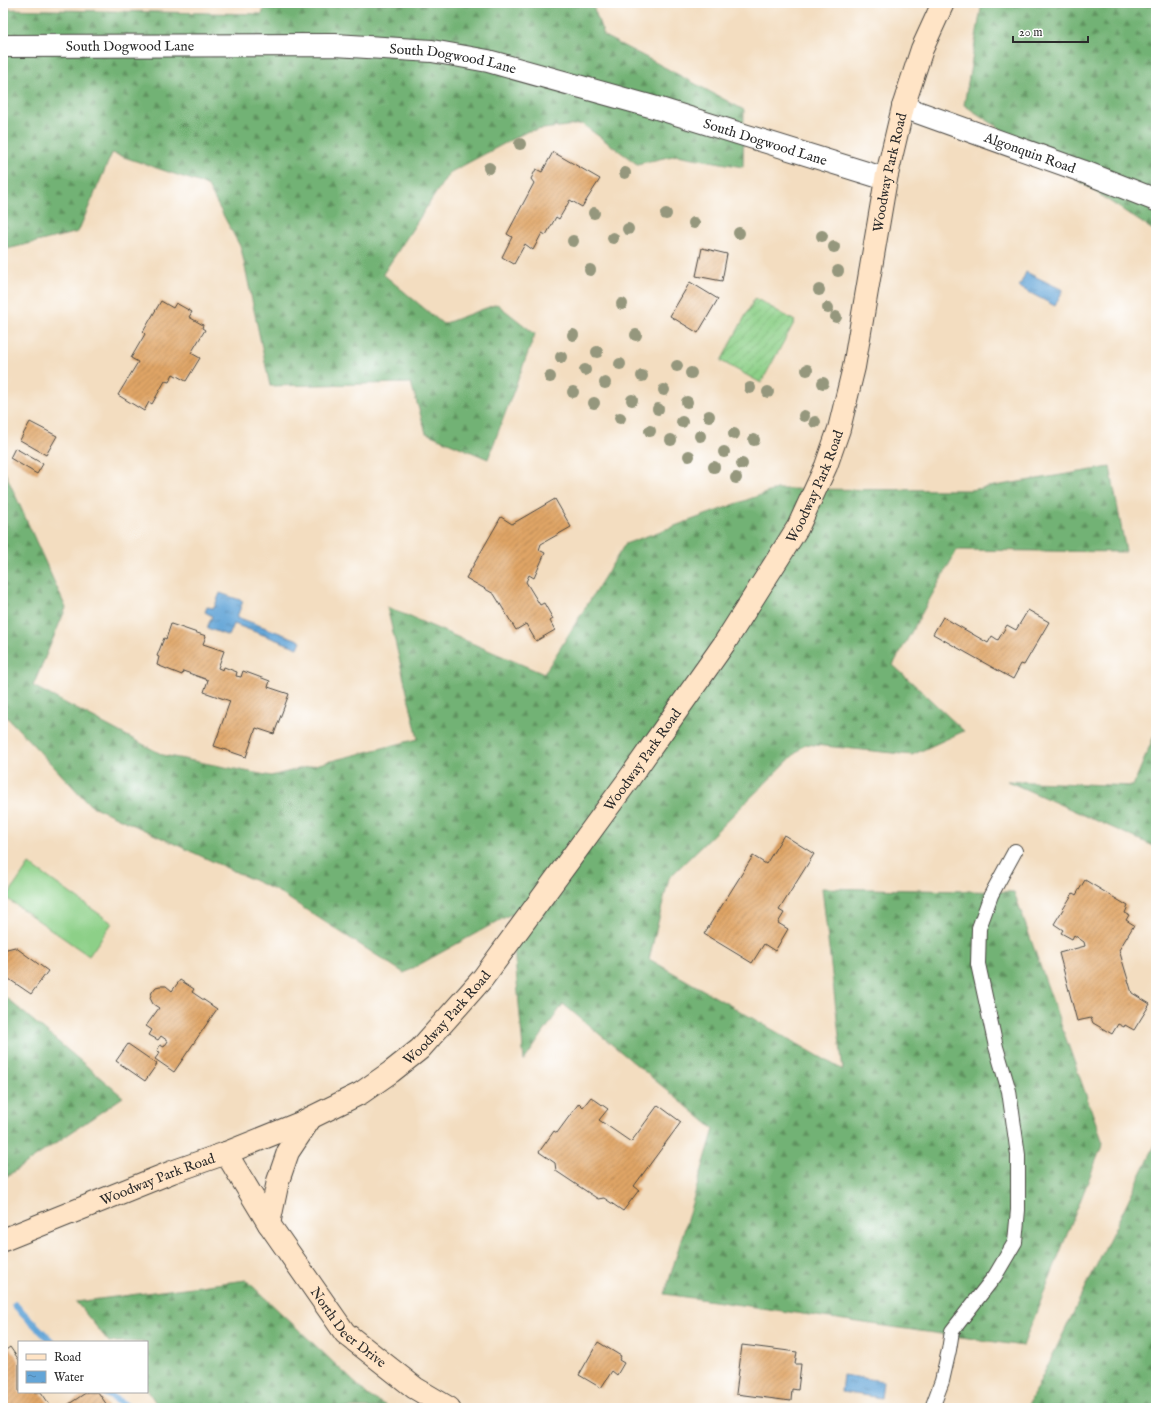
<svg xmlns="http://www.w3.org/2000/svg" width="1159" height="1411" font-family="'IM FELL English',serif">
<style>
.forest{fill:url(#forest-firs);stroke:#4e6e50}
.garden{fill:url(#garden-furrows);stroke:#5c7e5a}
.pitch{fill:#8dd088;stroke:#5c7e5a}
.water{fill:url(#water-ripples);stroke:#476881}
.lines{fill:none;stroke-linecap:round;stroke-linejoin:round}
.stream{stroke:#63a5d7;stroke-width:7}
.building{fill:url(#building-hatch)}
.lane-casing{stroke:#494641;stroke-width:16}
.street-casing{stroke:#494641;stroke-width:24}
.secondary-casing{stroke:#494641;stroke-width:24}
.lane{stroke:#fff;stroke-width:14}
.street{stroke:#fff;stroke-width:22}
.secondary{stroke:#ffe4c6;stroke-width:22}
.tree{fill:#95977d}
.labels{text-anchor:middle;stroke-width:3.5;stroke-linejoin:round;paint-order:stroke}
.street-label{font-size:14px;fill:#2b2b2b;stroke:#fff}
</style>
<defs>
<pattern id="forest-firs" width="22" height="20" patternUnits="userSpaceOnUse"><rect width="22" height="20" fill="#72b274"/><path d="M5 1l3.5 6h-7zM16 11l3.5 6h-7z" fill="#5e915f"/></pattern>
<pattern id="garden-furrows" width="10" height="10" patternUnits="userSpaceOnUse"><rect width="10" height="10" fill="#8dd088"/><path d="M-1 1l2-2M0 10L10 0M9 11l2-2" fill="none" stroke="#73a96f"/></pattern>
<pattern id="water-ripples" width="26" height="14" patternUnits="userSpaceOnUse"><rect width="26" height="14" fill="#63a5d7"/><path d="M2 4q2-2 4 0t4 0M15 11q2-2 4 0t4 0" fill="none" stroke="#5287af"/></pattern>
<pattern id="building-hatch" width="6" height="6" patternUnits="userSpaceOnUse"><rect width="6" height="6" fill="#e0a566"/><path d="M-1 1l2-2M0 6l6-6M5 7l2-2" fill="none" stroke="#b68754"/></pattern>
</defs>
<rect width="100%" height="100%" fill="#fff"/>
<filter id="ink" filterUnits="userSpaceOnUse"><feTurbulence type="fractalNoise" baseFrequency=".025" numOctaves="2"/><feDisplacementMap in="SourceGraphic" scale="8" xChannelSelector="R" yChannelSelector="G"/><feConvolveMatrix kernelMatrix="1 2 1 2 8 2 1 2 1" color-interpolation-filters="sRGB"/></filter>
<filter id="wash" filterUnits="userSpaceOnUse"><feTurbulence type="fractalNoise" baseFrequency=".012" numOctaves="4" result="noise"/><feDisplacementMap in="SourceGraphic" scale="16" xChannelSelector="R" yChannelSelector="G"/><feGaussianBlur stdDeviation="0.9" result="paint"/><feColorMatrix in="noise" values="0 0 0 0 0 0 0 0 0 0 0 0 0 0 0 0 0 1.4 0 .05"/><feComposite in="paint" operator="in"/></filter>
<g filter="url(#wash)">
<rect width="100%" height="100%" fill="#f3ddc0"/>
<!-- forest -->
<g class="forest">
<polygon points="266,3 592,3 604,36 651,60 744,110 743,167 677,155 637,164 582,124 528,131 449,173 383,274 443,324 497,304 535,334 488,459 426,433 411,383 270,386 241,248 207,185 112,153 78,232 3,250 3,9 262,14"/>
<polygon points="982,3 1156,3 1156,232 964,105"/>
<polygon points="1110,467 1126,552 957,550 893,665 964,731 912,755 805,744 669,878 649,959 843,1070 822,888 1014,892 1103,1143 1023,1346 665,1294 714,1129 563,1004 524,1061 511,914 404,973 277,891 90,805 3,713 3,468 66,608 33,686 163,755 271,776 418,739 387,607 544,674 625,544 777,489 970,490"/>
<polygon points="1156,731 1156,847 1007,781 1133,786"/>
<polygon points="3,995 123,1097 3,1179"/>
<polygon points="1156,1143 1156,1408 1027,1408"/>
<polygon points="246,1280 369,1396 390,1408 159,1408 147,1389 147,1342 109,1342 76,1302"/>
</g>
<!-- garden -->
<polygon class="garden" points="755,298 795,321 761,383 721,361"/>
<!-- pitch -->
<polygon class="pitch" points="29,864 112,923 89,956 6,898"/>
<!-- water -->
<g class="water">
<polygon points="1026,272 1063,290 1055,306 1019,287"/>
<polygon points="220,593 243,601 237,617 301,641 298,648 234,624 229,636 207,628 212,616 205,612 207,607 214,608"/>
<polygon points="843,1375 883,1381 881,1398 841,1392"/>
</g>
<g class="lines">
<!-- stream -->
<g class="stream">
<polyline points="15,1305 52,1342"/>
<polyline points="104,1392 130,1408"/>
</g>
</g>
<g id="blocks">
<!-- building -->
<g class="building">
<polygon points="553,152 600,179 582,207 570,200 559,219 556,217 546,235 542,233 533,250 525,244 514,264 502,257 512,237 507,234 534,183 531,179 536,169 542,172"/>
<polygon points="702,248 727,254 722,281 696,276"/>
<polygon points="690,282 718,299 698,333 670,316"/>
<polygon points="161,301 173,308 176,303 192,312 189,317 203,325 202,328 205,330 191,353 200,358 186,381 173,374 169,382 165,381 152,404 149,402 144,411 118,395 138,362 131,358 145,334 143,332"/>
<polygon points="30,422 57,436 46,455 20,440"/>
<polygon points="15,448 43,464 37,474 10,458"/>
<polygon points="555,499 571,527 541,544 539,550 545,553 534,578 529,575 526,582 540,605 544,603 553,619 550,621 555,630 536,641 526,624 516,630 494,594 466,578 501,517 512,524"/>
<polygon points="1028,610 1049,622 1024,665 1021,664 1013,679 933,634 943,617 988,643 992,636 998,640 1007,625 1016,630"/>
<polygon points="171,624 206,636 203,644 224,651 218,668 223,670 224,667 237,672 236,676 241,677 243,671 270,681 268,687 289,694 274,734 256,728 246,757 214,746 230,701 204,692 208,680 183,671 182,675 157,665 159,657 157,656 164,638 166,639"/>
<polygon points="784,835 814,854 779,910 784,913 778,923 788,929 775,951 764,944 752,963 704,934 753,856 766,864"/>
<polygon points="1085,880 1128,906 1125,913 1129,915 1126,920 1134,925 1119,950 1132,993 1150,1004 1134,1030 1125,1025 1124,1027 1118,1024 1112,1034 1093,1023 1091,1018 1077,1021 1059,953 1085,946 1084,942 1074,935 1072,939 1061,933 1063,930 1054,924 1073,893 1076,895"/>
<polygon points="15,947 48,971 31,994 3,975 3,950"/>
<polygon points="180,980 194,989 192,992 217,1009 174,1072 155,1059 160,1052 157,1051 160,1045 164,1047 168,1041 161,1036 158,1040 149,1035 152,1030 146,1026 159,1008 153,1004 150,998 152,992 156,987 160,986 166,986 172,991"/>
<polygon points="128,1044 157,1064 145,1081 116,1061"/>
<polygon points="591,1097 608,1109 599,1120 631,1142 658,1105 681,1122 634,1186 639,1190 623,1211 604,1198 598,1199 556,1171 555,1163 539,1152 554,1131 557,1133 579,1103 583,1107"/>
<polygon points="598,1342 621,1356 619,1360 624,1363 617,1375 612,1371 601,1388 579,1375"/>
<polygon points="742,1345 797,1352 795,1364 801,1364 798,1390 792,1389 791,1401 736,1394"/>
<polygon points="10,1347 19,1360 19,1392 41,1392 52,1408 4,1408 3,1406 3,1352"/>
<polygon points="87,1392 98,1392 109,1408 63,1408"/>
</g>
</g>
</g>
<g filter="url(#ink)">
<use href="#blocks" fill-opacity="0" stroke="#494641" stroke-width="1"/>
<g class="lines">
<!-- lane casing -->
<g class="lane-casing">
<polyline id="lane" points="932,1408 942,1381 949,1350 952,1331 995,1276 1015,1242 1018,1210 1018,1155 1009,1091 996,1047 978,964 979,928 991,895 1015,851"/>
</g>
<!-- street casing -->
<g class="street-casing">
<g id="street">
<path id="s1" d="M3,46L335,45L432,51L488,61L657,108L886,179"/>
<path id="s2" d="M903,107L1082,171L1156,200"/>
</g>
</g>
<!-- secondary casing -->
<g class="secondary-casing">
<g id="secondary">
<path id="s3" d="M226,1153L269,1224L345,1333L415,1388L449,1408"/>
<polyline points="269,1224 278,1181 288,1152 310,1119"/>
<path id="s4" d="M3,1240L172,1172L226,1153L298,1124L361,1093L391,1072L420,1049L483,978L626,783L724,644L798,527L826,466L839,429L854,367L886,179L903,107L922,49L943,3"/>
</g>
</g>
<!-- lane -->
<use href="#lane" class="lane"/>
<!-- street -->
<use href="#street" class="street"/>
<!-- secondary -->
<use href="#secondary" class="secondary"/>
</g>
<!-- trees -->
<g class="tree">
<circle cx="520" cy="144" r="6"/>
<circle cx="489" cy="168" r="6"/>
<circle cx="625" cy="173" r="6"/>
<circle cx="594" cy="213" r="6"/>
<circle cx="666" cy="214" r="6"/>
<circle cx="694" cy="223" r="6"/>
<circle cx="628" cy="229" r="6"/>
<circle cx="739" cy="233" r="6"/>
<circle cx="822" cy="236" r="6"/>
<circle cx="613" cy="238" r="6"/>
<circle cx="573" cy="241" r="6"/>
<circle cx="834" cy="247" r="6"/>
<circle cx="590" cy="270" r="6"/>
<circle cx="838" cy="271" r="6"/>
<circle cx="819" cy="290" r="6"/>
<circle cx="622" cy="304" r="6"/>
<circle cx="828" cy="308" r="6"/>
<circle cx="836" cy="317" r="6"/>
<circle cx="573" cy="335" r="6"/>
<circle cx="636" cy="335" r="6"/>
<circle cx="597" cy="352" r="6"/>
<circle cx="561" cy="357" r="6"/>
<circle cx="620" cy="364" r="6"/>
<circle cx="677" cy="366" r="6"/>
<circle cx="585" cy="370" r="6"/>
<circle cx="807" cy="370" r="6"/>
<circle cx="691" cy="373" r="6"/>
<circle cx="642" cy="376" r="6"/>
<circle cx="550" cy="377" r="6"/>
<circle cx="605" cy="383" r="6"/>
<circle cx="823" cy="383" r="6"/>
<circle cx="750" cy="388" r="6"/>
<circle cx="664" cy="390" r="6"/>
<circle cx="573" cy="392" r="6"/>
<circle cx="768" cy="392" r="6"/>
<circle cx="632" cy="400" r="6"/>
<circle cx="687" cy="402" r="6"/>
<circle cx="594" cy="403" r="6"/>
<circle cx="658" cy="409" r="6"/>
<circle cx="709" cy="416" r="6"/>
<circle cx="804" cy="416" r="6"/>
<circle cx="620" cy="418" r="6"/>
<circle cx="682" cy="422" r="6"/>
<circle cx="815" cy="422" r="6"/>
<circle cx="650" cy="431" r="6"/>
<circle cx="734" cy="434" r="6"/>
<circle cx="700" cy="436" r="6"/>
<circle cx="671" cy="440" r="6"/>
<circle cx="754" cy="440" r="6"/>
<circle cx="724" cy="452" r="6"/>
<circle cx="689" cy="456" r="6"/>
<circle cx="742" cy="464" r="6"/>
<circle cx="714" cy="467" r="6"/>
<circle cx="736" cy="478" r="6"/>
</g>
</g>
<g class="labels">
<!-- street labels -->
<g class="street-label">
<text dy="5" stroke="none"><textPath href="#s1" startOffset="127">South Dogwood Lane</textPath></text>
<text dy="5" stroke="none"><textPath href="#s1" startOffset="451">South Dogwood Lane</textPath></text>
<text dy="5" stroke="none"><textPath href="#s1" startOffset="775">South Dogwood Lane</textPath></text>
<text dy="5" stroke="none"><textPath href="#s2" startOffset="135">Algonquin Road</textPath></text>
<text dy="5" stroke="none"><textPath href="#s4" startOffset="1474">Woodway Park Road</textPath></text>
<text dy="5" stroke="none"><textPath href="#s4" startOffset="1150">Woodway Park Road</textPath></text>
<text dy="5" stroke="none"><textPath href="#s4" startOffset="826">Woodway Park Road</textPath></text>
<text dy="5" stroke="none"><textPath href="#s4" startOffset="502">Woodway Park Road</textPath></text>
<text dy="5" stroke="none"><textPath href="#s4" startOffset="166">Woodway Park Road</textPath></text>
<text dy="5" stroke="none"><textPath href="#s3" startOffset="214">North Deer Drive</textPath></text>
</g>
</g>
<!-- margin -->
<rect width="1159" height="1411" fill="none" stroke="#fff" stroke-width="16"/>
<!-- legend -->
<rect x="18" y="1341" width="130" height="52" fill="#ffffff" stroke="#aaaaaa"/>
<rect x="26" y="1354" width="20" height="6" fill="#ffe4c6" stroke="#aaaaaa"/>
<text x="54" y="1361" font-size="12" fill="#2b2b2b">Road</text>
<rect x="26" y="1371" width="20" height="12" fill="url(#water-ripples)" stroke="#aaaaaa"/>
<text x="54" y="1381" font-size="12" fill="#2b2b2b">Water</text>
<!-- scale -->
<path d="M1013 36v6h75v-6" fill="none" stroke="#2b2b2b" stroke-width="2"/>
<text x="1019" y="36" font-size="12" fill="#2b2b2b" stroke="#ffffff" stroke-width="3" paint-order="stroke">20 m</text>
</svg>
